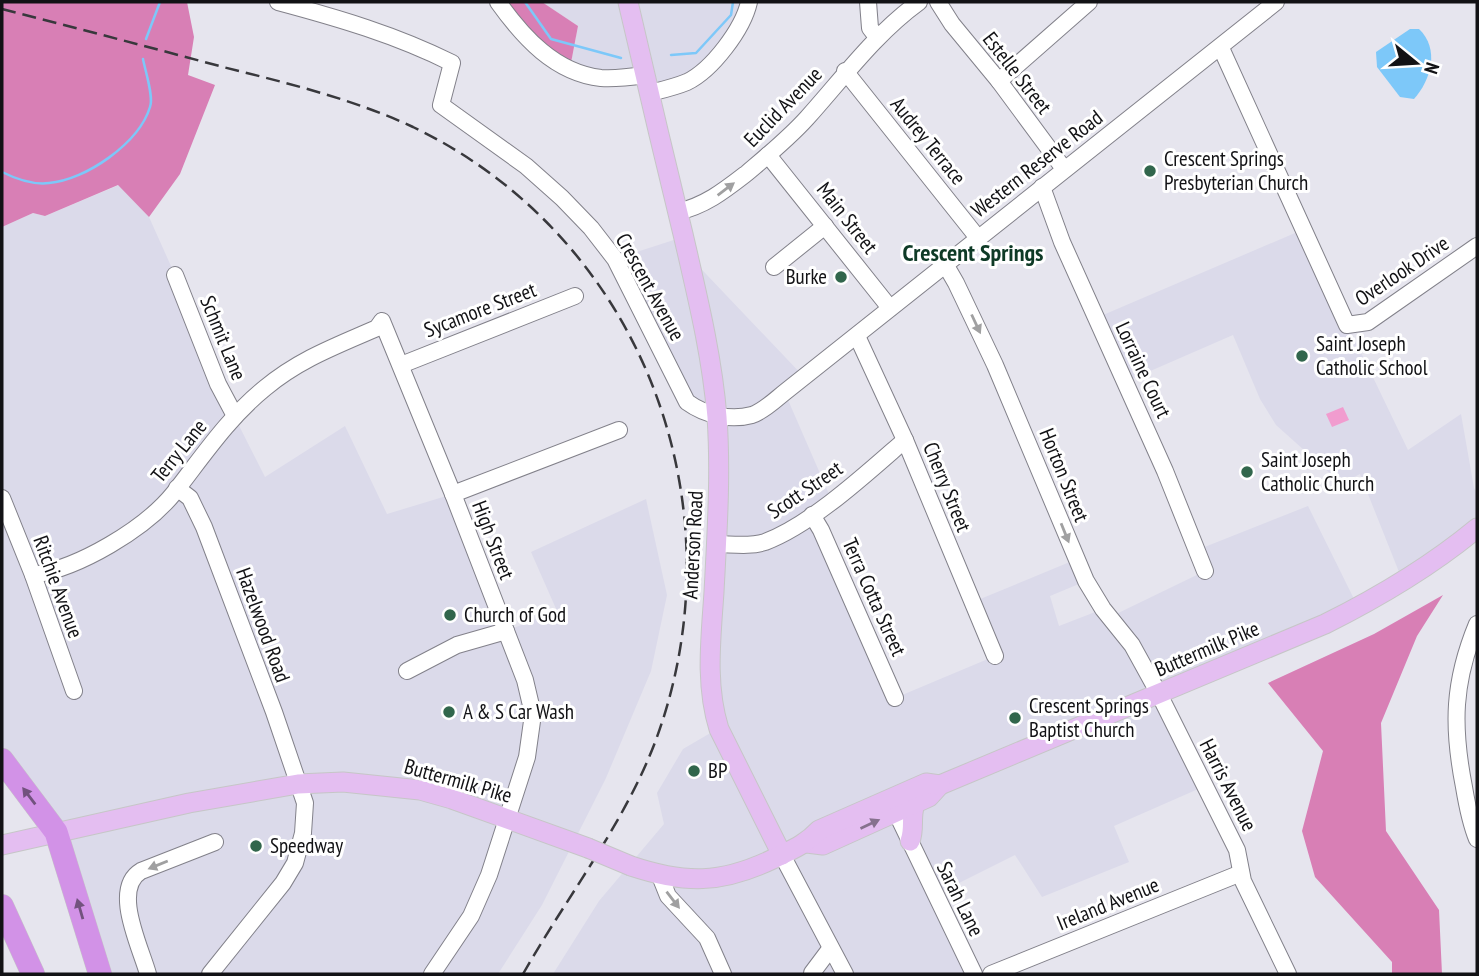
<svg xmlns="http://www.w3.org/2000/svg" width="1479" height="976" font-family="'PT Sans Narrow',sans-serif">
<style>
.built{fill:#dbdaea}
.green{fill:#f19ccf}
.forest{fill:#d87fb5}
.water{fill:#7dc8f9}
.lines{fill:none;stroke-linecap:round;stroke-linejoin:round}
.stream{stroke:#7dc8f9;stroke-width:2.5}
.minor-casing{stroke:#82818a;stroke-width:18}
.major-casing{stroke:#c6c6c7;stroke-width:21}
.highway-casing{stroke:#c6c6c7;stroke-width:24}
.minor{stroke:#fff;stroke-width:16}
.major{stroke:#e4bef1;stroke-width:19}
.highway{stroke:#d292e7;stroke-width:23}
.rail{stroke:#38383c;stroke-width:2.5;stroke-dasharray:14 7;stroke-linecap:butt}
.major-bridge-casing{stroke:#c6c6c7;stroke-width:21;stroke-linecap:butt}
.major-bridge{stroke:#e4bef1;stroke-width:19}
.oneway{fill:#a0a0a1}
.oneway2{fill:#72527e}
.oneway3{fill:#86718e}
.poi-dot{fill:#31664c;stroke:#fff;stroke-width:2.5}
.labels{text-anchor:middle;stroke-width:6;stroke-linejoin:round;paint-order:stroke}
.street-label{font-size:21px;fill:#121215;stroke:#fff}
.poi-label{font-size:21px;fill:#121215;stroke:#fff;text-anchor:start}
.quarter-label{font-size:24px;font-weight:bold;fill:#0e3a26;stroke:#fff}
</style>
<rect width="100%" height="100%" fill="#e6e5ee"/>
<!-- built -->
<g class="built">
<polygon points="542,2 749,2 710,64 650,93 645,75 570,68 578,26"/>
<polygon points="119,185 149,217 175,275 218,384 265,477 345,426 387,514 453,494 506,631 557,611 531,552 646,499 667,595 651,671 606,778 542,905 498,974 99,974 56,832 2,760 2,227 33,213 45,216"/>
<polygon points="1302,230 1408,450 1461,414 1474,488 1477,493 1477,528 1403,582 1360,474 1339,485 1333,476 1276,425 1260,399 1233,335 1125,382 1096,318"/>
<polygon points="683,237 687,254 804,377 785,393 832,501 812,515 895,698 995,656 973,602 1077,559 1086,581 1050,596 1059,626 1103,609 1110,617 1205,571 1197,550 1308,506 1358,607 1159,694 1205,786 1114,826 1129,862 1042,897 1015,855 937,894 974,974 553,974 599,901 664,824 657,793 683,749 719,728 717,415 696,409 615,259"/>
</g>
<!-- green -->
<polygon class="green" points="1343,407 1349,420 1332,427 1326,414"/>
<!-- forest -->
<g class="forest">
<polygon points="2,2 187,2 194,37 188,75 215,85 180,174 149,217 118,185 45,216 33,213 2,227"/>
<polygon points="498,2 542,2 578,26 570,68"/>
<polygon points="1443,595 1417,636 1381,723 1386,831 1439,910 1442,974 1392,974 1392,962 1315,877 1302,831 1323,751 1268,683 1374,634"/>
</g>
<!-- water -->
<path class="water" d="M1410,29H1419C1440,49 1431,80 1414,99L1400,97L1377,67L1376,52Z"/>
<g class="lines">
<!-- stream -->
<g class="stream">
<polyline points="525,2 551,39 621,58"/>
<polyline points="146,39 160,2"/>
<polyline points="671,55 696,53 731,15 733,2"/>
<path d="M2,172C16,179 33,185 49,183C86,180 139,143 150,107C154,97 145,70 143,59"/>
</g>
<!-- minor casing -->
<g class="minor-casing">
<g id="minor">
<path d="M278,2C338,18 396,35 452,63L441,105L526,166L562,198L591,228L615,259L687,402C705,415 730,421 752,415C764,411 775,400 785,392L1276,2"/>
<path d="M498,2C523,37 555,73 601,78C616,79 631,77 645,75"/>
<polyline points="868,2 870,28 877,37"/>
<polyline points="938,2 952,24 999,81 1064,169"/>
<polyline points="1221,48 1347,325 1368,322 1477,246"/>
<polyline points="845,71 978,238"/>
<polyline points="999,81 1089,2"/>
<path d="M650,93C662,90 675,87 687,82C712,70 743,29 749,2"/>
<polyline points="768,155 890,308"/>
<polyline points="1042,187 1062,242 1165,471 1205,571"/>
<path d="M677,212C705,206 725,190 747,173C767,156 789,138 807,118C843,78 875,34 919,2"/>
<polyline points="945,264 956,283 995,365 1086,581 1103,609 1132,645 1159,694 1237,850 1243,881 1288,974"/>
<polyline points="774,267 825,226"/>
<polyline points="175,275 218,384 235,416"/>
<polyline points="857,336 905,440 995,656"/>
<polyline points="401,365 575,296"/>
<polyline points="177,488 190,498 204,527 274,712 305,803 303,833 295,863 283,883 210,974"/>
<polyline points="453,494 619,430"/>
<polyline points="2,498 33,575 74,691"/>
<polyline points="812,515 821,530 895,698"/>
<path d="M716,544C731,544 750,547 765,542C811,525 867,473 905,440"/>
<path d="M33,575C79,568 145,529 174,493C203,456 228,418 265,388C300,359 336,346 377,328L382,321L453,494L525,680L533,714L527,757L489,875L471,916L432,974"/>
<path d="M1477,624C1453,682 1452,726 1464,787C1467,805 1470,822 1477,839"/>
<polyline points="407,671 457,645 506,631"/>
<polyline points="896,812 974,974"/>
<polyline points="782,855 845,974"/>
<polyline points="660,876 668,896 707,938 723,974"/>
<polyline points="812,973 830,949"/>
<path d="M148,974C141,948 111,889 141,871L215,842"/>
<polyline points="991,974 1241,873"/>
</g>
</g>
<!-- major casing -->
<g class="major-casing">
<g id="major">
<path d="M628,2C646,79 664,157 683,234C697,295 712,355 717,417C721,475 717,534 714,592C711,638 705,684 719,729L782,855"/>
<path d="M910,841C915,828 910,817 915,804"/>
<path d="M807,843L823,845L929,797L940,785L1325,624C1379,597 1430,567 1477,528"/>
<polyline points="2,845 189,803 298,784 343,782 420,790 452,799 588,848"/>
<path d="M631,866C685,884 721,884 773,859C791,850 805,845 819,830L926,783L940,785"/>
</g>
</g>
<!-- highway casing -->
<g class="highway-casing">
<g id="highway">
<polyline points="2,760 56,832 100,974"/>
<polyline points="2,906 33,974"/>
</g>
</g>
<!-- minor -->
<use href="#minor" class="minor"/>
<!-- major -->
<use href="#major" class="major"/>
<!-- highway -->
<use href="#highway" class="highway"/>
<!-- rail -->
<path class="rail" d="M2,9C76,28 149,47 223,67C287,83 353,99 413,127C644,238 744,509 654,745C622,827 566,898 523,974"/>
<!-- major-bridge casing -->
<g class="major-bridge-casing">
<polyline id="major-bridge" points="588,848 631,866"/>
</g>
<!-- major-bridge -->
<use href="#major-bridge" class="major-bridge"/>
</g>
<!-- one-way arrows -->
<defs><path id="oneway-solid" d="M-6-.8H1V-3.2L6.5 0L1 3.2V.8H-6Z" transform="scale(1.75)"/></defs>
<g class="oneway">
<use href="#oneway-solid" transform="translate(726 189) rotate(-37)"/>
<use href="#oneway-solid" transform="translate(976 324) rotate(65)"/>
<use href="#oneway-solid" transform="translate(1065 533) rotate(68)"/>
<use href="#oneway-solid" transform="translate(158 865) rotate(158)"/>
<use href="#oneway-solid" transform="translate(673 900) rotate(52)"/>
</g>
<g class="oneway2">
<use href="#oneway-solid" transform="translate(29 796) rotate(-127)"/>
<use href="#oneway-solid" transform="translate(80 909) rotate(-106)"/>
</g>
<use class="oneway3" href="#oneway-solid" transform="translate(870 824) rotate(-25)"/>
<!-- markers -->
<g class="poi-dot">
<circle cx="1150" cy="171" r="7"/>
<circle cx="841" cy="277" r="7"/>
<circle cx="1302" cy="356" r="7"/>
<circle cx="1247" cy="472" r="7"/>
<circle cx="450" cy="615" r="7"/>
<circle cx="449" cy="712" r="7"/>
<circle cx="1015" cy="718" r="7"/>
<circle cx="694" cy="771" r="7"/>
<circle cx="256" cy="846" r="7"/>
</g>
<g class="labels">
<!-- street labels -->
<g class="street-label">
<text transform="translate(1017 73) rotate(52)" y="7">Estelle Street</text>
<text transform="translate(783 107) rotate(-46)" y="7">Euclid Avenue</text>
<text transform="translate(928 141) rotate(51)" y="7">Audrey Terrace</text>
<text transform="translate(1037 164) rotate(-38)" y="7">Western Reserve Road</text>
<text transform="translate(847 218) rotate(52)" y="7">Main Street</text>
<text transform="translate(1402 271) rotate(-34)" y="7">Overlook Drive</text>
<text transform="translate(650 287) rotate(61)" y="7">Crescent Avenue</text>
<text transform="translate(480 310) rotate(-21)" y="7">Sycamore Street</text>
<text transform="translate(223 338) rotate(68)" y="7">Schmit Lane</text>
<text transform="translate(1143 370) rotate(65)" y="7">Lorraine Court</text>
<text transform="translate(179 451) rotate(-51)" y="7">Terry Lane</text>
<text transform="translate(1064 475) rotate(68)" y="7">Horton Street</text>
<text transform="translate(947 487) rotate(68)" y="7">Cherry Street</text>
<text transform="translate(805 490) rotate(-34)" y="7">Scott Street</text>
<text transform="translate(493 540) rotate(69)" y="7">High Street</text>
<text transform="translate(693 545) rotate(-87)" y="7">Anderson Road</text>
<text transform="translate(58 587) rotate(70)" y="7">Ritchie Avenue</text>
<text transform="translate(874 597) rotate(66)" y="7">Terra Cotta Street</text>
<text transform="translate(263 625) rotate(70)" y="7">Hazelwood Road</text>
<text transform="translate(1207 649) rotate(-23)" y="7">Buttermilk Pike</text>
<text transform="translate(458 781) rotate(16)" y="7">Buttermilk Pike</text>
<text transform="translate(1228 785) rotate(63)" y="7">Harris Avenue</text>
<text transform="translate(960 899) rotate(64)" y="7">Sarah Lane</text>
<text transform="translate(1108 904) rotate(-22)" y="7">Ireland Avenue</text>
</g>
<!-- poi labels -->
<g class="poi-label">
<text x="1164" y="166">Crescent Springs<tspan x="1164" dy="24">Presbyterian Church</tspan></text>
<text x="827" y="284" text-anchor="end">Burke</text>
<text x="1316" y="351">Saint Joseph<tspan x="1316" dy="24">Catholic School</tspan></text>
<text x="1261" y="467">Saint Joseph<tspan x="1261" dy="24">Catholic Church</tspan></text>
<text x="464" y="622">Church of God</text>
<text x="1029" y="713">Crescent Springs<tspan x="1029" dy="24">Baptist Church</tspan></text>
<text x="463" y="719">A &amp; S Car Wash</text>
<text x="708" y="778">BP</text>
<text x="270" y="853">Speedway</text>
</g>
<!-- quarter labels -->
<g class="quarter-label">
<text x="973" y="261">Crescent Springs</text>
</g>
</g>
<!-- border -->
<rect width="1479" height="976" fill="none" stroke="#121215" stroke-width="7"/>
<!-- north arrow -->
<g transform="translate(1416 63) rotate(108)" stroke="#ffffff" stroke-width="5" paint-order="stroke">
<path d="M0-5L12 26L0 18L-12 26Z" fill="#121215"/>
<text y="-10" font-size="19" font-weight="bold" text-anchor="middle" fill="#121215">N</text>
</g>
</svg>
